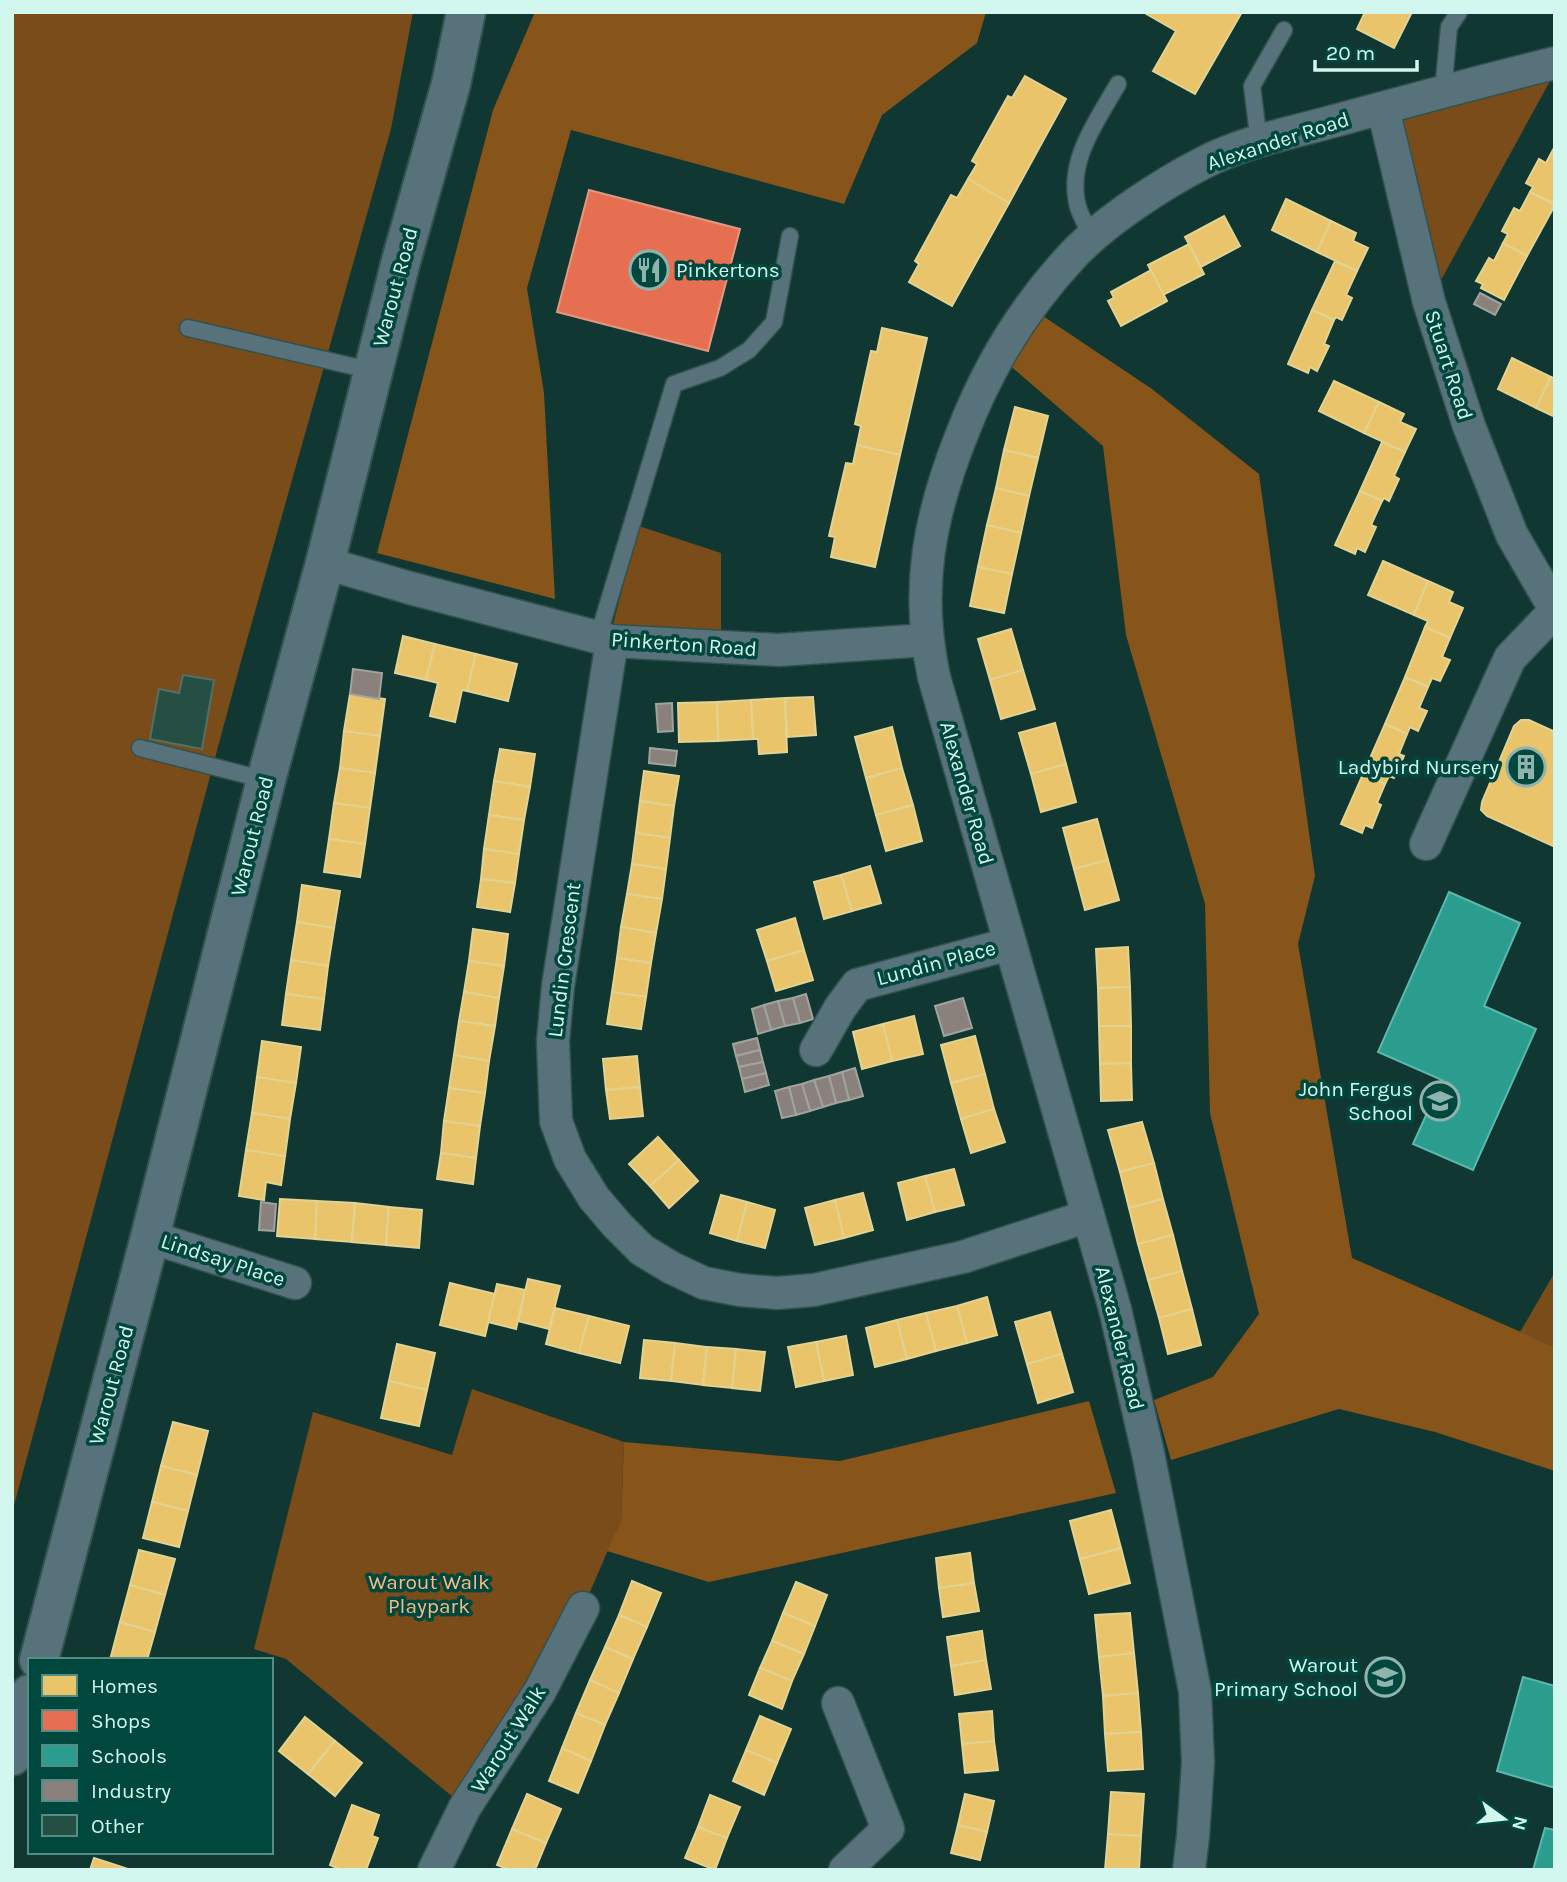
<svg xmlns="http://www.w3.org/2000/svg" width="1567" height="1882" font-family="Karla,sans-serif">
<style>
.green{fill:#794c19}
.forest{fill:#875419}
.homes{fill:#e9c46a;stroke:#e2d392;stroke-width:2}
.shops{fill:#e76f51;stroke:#e19880;stroke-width:2}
.schools{fill:#2a9d8f;stroke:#5cb8ac;stroke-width:2}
.industry{fill:#8a817c;stroke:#a0a49e;stroke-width:2}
.building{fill:#264f44;stroke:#527067;stroke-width:2}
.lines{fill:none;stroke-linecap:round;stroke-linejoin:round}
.service-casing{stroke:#32524e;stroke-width:19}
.minor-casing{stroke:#32524e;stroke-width:35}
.tertiary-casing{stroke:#32524e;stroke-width:42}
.service{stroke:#57727b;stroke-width:16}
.minor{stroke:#57727b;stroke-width:32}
.tertiary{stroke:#57727b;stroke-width:38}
.labels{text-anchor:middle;stroke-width:7;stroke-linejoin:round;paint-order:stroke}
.street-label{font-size:21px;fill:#d2f7ef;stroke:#00473e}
.poi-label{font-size:21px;fill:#d2f7ef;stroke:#00473e;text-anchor:end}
.park-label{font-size:21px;fill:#fbb983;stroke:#00473e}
</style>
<rect width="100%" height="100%" fill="#103732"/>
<!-- green -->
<g class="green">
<polygon points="12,12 413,12 391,129 243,654 12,1513"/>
<polygon points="1555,72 1429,302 1383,108"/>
<polygon points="639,526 721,553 721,640 613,624"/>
<polygon points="1555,1272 1555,1347 1520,1332"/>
<polygon points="472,1389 624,1442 621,1520 583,1608 465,1807 286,1659 254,1649 313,1412 452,1455"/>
</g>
<!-- forest -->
<g class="forest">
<polygon points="535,12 986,12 977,43 882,115 844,204 571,130 527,288 544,393 555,599 377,553 493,110"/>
<polygon points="1031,308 1152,389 1259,474 1315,876 1298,944 1352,1258 1555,1347 1555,1471 1435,1432 1339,1409 1171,1460 1154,1400 1213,1377 1259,1314 1210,1113 1205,904 1126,635 1103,446 999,356"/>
<polygon points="1089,1401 1116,1493 709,1582 607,1551 621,1520 624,1442 840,1461"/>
</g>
<!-- homes -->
<g class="homes">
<polygon points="1143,12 1242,12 1195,94 1153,71 1176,31"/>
<polygon points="1365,12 1412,12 1394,48 1357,29"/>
<polygon points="1025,76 1066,99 1009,203 968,179 977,164 972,161 1008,96 1012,98"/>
<polygon points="1555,146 1555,204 1530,192 1533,187 1526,183 1539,159 1546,163"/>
<polygon points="968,179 1009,203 952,306 909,282 919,264 915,261 951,195 957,198"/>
<polygon points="1530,192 1555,205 1527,256 1503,243 1508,234 1502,231 1514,208 1520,211"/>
<polygon points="1286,199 1331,221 1317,252 1272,230"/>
<polygon points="1224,216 1240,246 1201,267 1185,237"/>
<polygon points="1331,221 1356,233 1353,241 1368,248 1357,271 1317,252"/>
<polygon points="1503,243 1527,256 1504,300 1481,288 1483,284 1476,281 1489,258 1494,261"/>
<polygon points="1189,244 1204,274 1163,295 1148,265"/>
<polygon points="1335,261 1357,271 1346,295 1352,298 1342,320 1336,317 1334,320 1312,310"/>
<polygon points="1151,270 1167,301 1121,326 1108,301 1114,298 1111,292"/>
<polygon points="1312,310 1334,320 1324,344 1329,346 1317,371 1310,367 1308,373 1288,364"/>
<polygon points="882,328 927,338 900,455 857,445 861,426 855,424 871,351 877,352"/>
<polygon points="1512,358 1551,377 1536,408 1498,389"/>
<polygon points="1551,377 1555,379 1555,417 1536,408"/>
<polygon points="1334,381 1379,402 1364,433 1319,411"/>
<polygon points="1379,402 1404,414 1400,422 1416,429 1405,452 1364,433"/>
<polygon points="1015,407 1048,416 1038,458 1004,450"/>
<polygon points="1382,442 1405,452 1394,476 1399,479 1389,501 1384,498 1382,501 1360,491"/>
<polygon points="857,445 900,455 875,567 831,557 835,537 829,536 846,463 853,464"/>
<polygon points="1004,450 1038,458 1029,496 996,488"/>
<polygon points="996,488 1029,496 1021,533 987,525"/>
<polygon points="1360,491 1382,501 1371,525 1376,527 1365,552 1357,548 1355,554 1335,545"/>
<polygon points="987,525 1021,533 1012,574 978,567"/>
<polygon points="1383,561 1428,581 1414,615 1368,595"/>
<polygon points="978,567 1012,574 1004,613 970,606"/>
<polygon points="1428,581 1453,592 1449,602 1463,608 1450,638 1425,627 1428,621 1414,615"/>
<polygon points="1425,627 1450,638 1442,657 1450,660 1440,681 1432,678 1428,687 1405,677"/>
<polygon points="1011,629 1023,670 990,680 978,639"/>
<polygon points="403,636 435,644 426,680 395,673"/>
<polygon points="435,644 476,654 467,691 462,690 455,722 430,716 438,683 426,680"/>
<polygon points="476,654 517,664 508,701 467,691"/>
<polygon points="1023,670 1035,709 1001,719 990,680"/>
<polygon points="1405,677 1428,687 1419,708 1427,711 1418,731 1410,727 1407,734 1385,724"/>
<polygon points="350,694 385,699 380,736 344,731"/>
<polygon points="813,697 816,735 787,737 785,698"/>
<polygon points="785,698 787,752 759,754 758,739 753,739 751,700"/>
<polygon points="751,700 753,739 718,741 717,702"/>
<polygon points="717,702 718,741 679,742 678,703"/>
<polygon points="1521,720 1529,720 1555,732 1555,842 1553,846 1487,816 1481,810 1482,802 1514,726"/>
<polygon points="1055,723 1066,764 1031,774 1019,733"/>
<polygon points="1385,724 1407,734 1399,754 1404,756 1394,778 1389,776 1385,784 1363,774"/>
<polygon points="892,727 902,768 866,778 855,737"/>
<polygon points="344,731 380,736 375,773 340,768"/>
<polygon points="500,749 535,754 530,787 494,781"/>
<polygon points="1066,764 1076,802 1041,812 1031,774"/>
<polygon points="340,768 375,773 370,808 334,803"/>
<polygon points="902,768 913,805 876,815 866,778"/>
<polygon points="644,771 679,776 674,806 640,801"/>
<polygon points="1363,774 1385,784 1377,803 1381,805 1372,828 1365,825 1362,833 1341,824"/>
<polygon points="494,781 530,787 524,820 489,815"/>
<polygon points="640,801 674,806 670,838 636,833"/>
<polygon points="334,803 370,808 365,844 329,839"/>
<polygon points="913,805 922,841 886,851 876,815"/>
<polygon points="489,815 524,820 519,854 484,849"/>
<polygon points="1097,819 1108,860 1074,869 1063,828"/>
<polygon points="636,833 670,838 666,869 632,864"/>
<polygon points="329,839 365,844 360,877 324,872"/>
<polygon points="484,849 519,854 515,883 481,879"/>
<polygon points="1108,860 1119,900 1085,910 1074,869"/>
<polygon points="632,864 666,869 662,899 627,894"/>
<polygon points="870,866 881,903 852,911 841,875"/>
<polygon points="841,875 852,911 824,919 814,882"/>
<polygon points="481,879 515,883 510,912 477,907"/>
<polygon points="302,885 340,891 334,928 297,922"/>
<polygon points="627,894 662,899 656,933 621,927"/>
<polygon points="795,918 804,950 767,961 757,930"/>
<polygon points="297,922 334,928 328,966 291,960"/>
<polygon points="621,927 656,933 651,963 617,958"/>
<polygon points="473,929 508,934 504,966 469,961"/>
<polygon points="1128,947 1130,987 1098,988 1096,949"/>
<polygon points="804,950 813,980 776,991 767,961"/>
<polygon points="617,958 651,963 646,997 612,992"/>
<polygon points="291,960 328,966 324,999 286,994"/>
<polygon points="469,961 504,966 499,998 464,992"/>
<polygon points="1130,987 1131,1026 1099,1026 1098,988"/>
<polygon points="464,992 499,998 495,1026 459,1021"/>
<polygon points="612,992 646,997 641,1029 607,1024"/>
<polygon points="286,994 324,999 320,1030 282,1025"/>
<polygon points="914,1016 923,1054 892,1061 883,1024"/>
<polygon points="459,1021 495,1026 489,1061 454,1055"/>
<polygon points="883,1024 892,1061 862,1069 853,1032"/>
<polygon points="1099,1026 1131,1026 1131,1063 1100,1064"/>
<polygon points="975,1036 985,1074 951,1083 941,1045"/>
<polygon points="262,1041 301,1047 296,1083 257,1077"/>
<polygon points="454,1055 489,1061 485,1093 449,1088"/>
<polygon points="637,1056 640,1087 606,1090 603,1059"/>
<polygon points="1131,1063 1132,1100 1101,1101 1100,1064"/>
<polygon points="985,1074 994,1109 961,1119 951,1083"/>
<polygon points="257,1077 296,1083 290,1119 252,1113"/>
<polygon points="640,1087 643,1116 610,1119 606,1090"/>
<polygon points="449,1088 485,1093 480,1126 444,1121"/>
<polygon points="994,1109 1005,1142 971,1153 961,1119"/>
<polygon points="252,1113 290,1119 285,1156 246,1150"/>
<polygon points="444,1121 480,1126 476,1158 441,1153"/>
<polygon points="1142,1122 1154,1163 1120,1172 1108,1130"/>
<polygon points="658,1137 679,1160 650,1186 629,1164"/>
<polygon points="246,1150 285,1156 281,1185 266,1182 264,1200 239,1196"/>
<polygon points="441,1153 476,1158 473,1184 437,1179"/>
<polygon points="679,1160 698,1181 669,1208 650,1186"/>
<polygon points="1154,1163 1163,1199 1129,1208 1120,1172"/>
<polygon points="954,1169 964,1205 935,1212 925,1176"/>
<polygon points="925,1176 935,1212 907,1220 898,1183"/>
<polygon points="863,1193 873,1230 844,1238 835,1200"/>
<polygon points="721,1195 747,1202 737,1241 710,1233"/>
<polygon points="280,1199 317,1201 315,1239 277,1236"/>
<polygon points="1163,1199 1173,1235 1138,1244 1129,1208"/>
<polygon points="835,1200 844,1238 815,1245 805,1208"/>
<polygon points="317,1201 355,1203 352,1242 315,1239"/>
<polygon points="747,1202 775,1210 765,1248 737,1241"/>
<polygon points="355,1203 389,1207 386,1245 352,1242"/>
<polygon points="389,1207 422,1210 419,1248 386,1245"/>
<polygon points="1173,1235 1182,1271 1148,1280 1138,1244"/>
<polygon points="1182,1271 1192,1309 1159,1318 1148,1280"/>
<polygon points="528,1279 560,1286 549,1329 518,1321"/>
<polygon points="450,1283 495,1294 485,1336 440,1325"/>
<polygon points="497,1284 525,1290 516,1329 488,1322"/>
<polygon points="987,1297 997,1335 967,1343 957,1306"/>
<polygon points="957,1306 967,1343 936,1351 926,1313"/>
<polygon points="555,1308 589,1316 579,1353 546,1344"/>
<polygon points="1192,1309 1201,1345 1168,1354 1159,1318"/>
<polygon points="1050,1312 1062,1354 1027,1364 1015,1322"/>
<polygon points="926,1313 936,1351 907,1359 897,1320"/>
<polygon points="589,1316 629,1326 620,1363 579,1353"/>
<polygon points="897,1320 907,1359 875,1367 866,1328"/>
<polygon points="846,1336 853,1375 824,1381 816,1342"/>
<polygon points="644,1340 675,1343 671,1381 640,1378"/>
<polygon points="816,1342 824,1381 796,1387 788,1347"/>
<polygon points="675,1343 707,1347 703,1385 671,1381"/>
<polygon points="397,1344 435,1353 427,1390 389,1381"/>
<polygon points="707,1347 736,1349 732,1388 703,1385"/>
<polygon points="736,1349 765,1352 760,1391 732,1388"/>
<polygon points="1062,1354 1073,1392 1038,1403 1027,1364"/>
<polygon points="389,1381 427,1390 419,1426 381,1418"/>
<polygon points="173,1422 208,1431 197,1475 161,1466"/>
<polygon points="161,1466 197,1475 188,1511 152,1502"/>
<polygon points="152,1502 188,1511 179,1547 143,1538"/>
<polygon points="1111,1510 1121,1548 1080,1559 1070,1521"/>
<polygon points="1121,1548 1130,1583 1089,1594 1080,1559"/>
<polygon points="139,1550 175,1559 165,1595 130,1585"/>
<polygon points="970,1553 974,1583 939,1588 936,1558"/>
<polygon points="632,1581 661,1593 647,1627 619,1615"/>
<polygon points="796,1582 827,1595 815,1626 783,1613"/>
<polygon points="974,1583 979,1611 943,1617 939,1588"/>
<polygon points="130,1585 165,1595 155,1632 120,1622"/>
<polygon points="783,1613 815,1626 804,1654 772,1641"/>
<polygon points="1130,1613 1134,1653 1099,1657 1095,1615"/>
<polygon points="619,1615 647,1627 633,1659 605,1647"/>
<polygon points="120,1622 155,1632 147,1660 110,1660"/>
<polygon points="982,1631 986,1660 951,1666 947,1637"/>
<polygon points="772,1641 804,1654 792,1681 760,1668"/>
<polygon points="605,1647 633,1659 619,1693 590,1680"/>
<polygon points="1134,1653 1138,1693 1103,1696 1099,1657"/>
<polygon points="986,1660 991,1689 955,1695 951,1666"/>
<polygon points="760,1668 792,1681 782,1709 749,1695"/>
<polygon points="590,1680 619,1693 605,1725 576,1713"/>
<polygon points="1138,1693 1141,1732 1105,1734 1103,1696"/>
<polygon points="992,1711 994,1741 962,1744 959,1714"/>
<polygon points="576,1713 605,1725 591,1761 562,1748"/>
<polygon points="760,1716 791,1729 777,1763 746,1750"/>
<polygon points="305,1717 335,1741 308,1774 279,1751"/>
<polygon points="1141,1732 1143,1769 1108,1771 1105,1734"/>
<polygon points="335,1741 362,1763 335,1796 308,1774"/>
<polygon points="994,1741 998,1770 965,1773 962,1744"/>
<polygon points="562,1748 591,1761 578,1793 549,1781"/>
<polygon points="746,1750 777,1763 764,1795 733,1781"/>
<polygon points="1111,1792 1144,1794 1141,1836 1108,1834"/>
<polygon points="527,1794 561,1809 546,1843 512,1829"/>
<polygon points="965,1794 994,1801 987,1832 958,1825"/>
<polygon points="710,1795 740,1807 727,1838 698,1827"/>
<polygon points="352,1805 379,1815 372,1836 378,1838 366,1870 341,1870 330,1865"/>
<polygon points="958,1825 987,1832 980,1860 951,1853"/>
<polygon points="698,1827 727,1838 715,1870 685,1858"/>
<polygon points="512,1829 546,1843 535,1870 510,1870 497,1865"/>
<polygon points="1108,1834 1141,1836 1139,1870 1105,1870"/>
<polygon points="94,1858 131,1870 90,1870"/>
</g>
<!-- shops -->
<polygon class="shops" points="589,190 740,229 708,351 557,312"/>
<!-- schools -->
<g class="schools">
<polygon points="1449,892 1520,923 1484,1006 1536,1029 1473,1170 1413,1144 1442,1080 1378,1052"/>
<polygon points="1523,1677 1555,1686 1555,1788 1497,1771"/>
<polygon points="1545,1828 1555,1830 1555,1870 1533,1870"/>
</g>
<!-- industry -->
<g class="industry">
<polygon points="1480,293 1501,304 1495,315 1474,304"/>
<polygon points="353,669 382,673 379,699 350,694"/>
<polygon points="672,703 673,731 658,732 656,704"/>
<polygon points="650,748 677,751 675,766 649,763"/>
<polygon points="806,994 813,1019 800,1023 793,998"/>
<polygon points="793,998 800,1023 785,1026 778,1001"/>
<polygon points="963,998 972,1028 944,1036 935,1006"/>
<polygon points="778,1001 785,1026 771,1030 764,1005"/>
<polygon points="764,1005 771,1030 758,1034 752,1009"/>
<polygon points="757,1038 760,1050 736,1056 733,1044"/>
<polygon points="760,1050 763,1062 739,1067 736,1056"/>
<polygon points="763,1062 766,1073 742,1079 739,1067"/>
<polygon points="855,1068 863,1096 849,1100 842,1072"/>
<polygon points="842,1072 849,1100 836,1103 829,1076"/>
<polygon points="766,1073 769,1085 745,1092 742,1079"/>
<polygon points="829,1076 836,1103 823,1107 814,1080"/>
<polygon points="814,1080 823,1107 810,1111 802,1084"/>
<polygon points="802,1084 810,1111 796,1115 789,1087"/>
<polygon points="789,1087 796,1115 782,1118 775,1091"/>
<polygon points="261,1202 276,1204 274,1231 259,1230"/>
</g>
<!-- building -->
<polygon class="building" points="183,675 214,680 202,749 150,739 159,689 179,693"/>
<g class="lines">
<!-- service casing -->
<g class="service-casing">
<g id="service">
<polyline points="1443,91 1449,27 1459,12"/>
<polyline points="1259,142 1252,86 1284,30"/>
<path d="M1092,237C1088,228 1081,217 1078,207C1066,162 1096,122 1118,84"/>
<polyline points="188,328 373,371"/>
<polyline points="598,637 674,384 720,368 749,350 774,322 790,236"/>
<polyline points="140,748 266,780"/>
</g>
</g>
<!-- minor casing -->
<g class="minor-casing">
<g id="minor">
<polyline points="1383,108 1429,302 1469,426 1512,535 1555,609"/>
<polyline points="325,563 410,588 612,641 779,650 926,640"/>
<polyline points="612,641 558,986 553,1041 556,1121 570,1159 594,1198 617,1225 642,1250 672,1268 704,1283 740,1290 777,1293 814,1290 963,1257 1088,1216"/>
<polyline points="1426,844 1510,658 1555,611"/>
<polyline points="816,1050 840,1008 857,985 1009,944"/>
<polyline points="150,1237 295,1283"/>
<polyline points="838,1703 888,1829 845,1870"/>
<polyline points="434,1870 465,1807 540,1691 583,1608"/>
<path d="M1189,1870L1193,1836L1198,1763L1195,1691L1148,1453L1115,1309L934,677C915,589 929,517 962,434C987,369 1025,306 1073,255C1105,221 1162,184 1203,163C1243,142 1291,133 1334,121C1408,101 1481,81 1555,63"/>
</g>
</g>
<!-- tertiary casing -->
<g class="tertiary-casing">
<g id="tertiary">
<polyline points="39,1660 150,1237 266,780 325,563 401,261 451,84 466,12"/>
<polyline points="12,1756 30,1694"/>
</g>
</g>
<!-- service -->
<use href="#service" class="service"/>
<!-- minor -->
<use href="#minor" class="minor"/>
<!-- tertiary -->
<use href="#tertiary" class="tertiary"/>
</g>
<!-- icons -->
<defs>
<g id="restaurant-ring" transform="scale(2.0125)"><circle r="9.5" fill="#00473e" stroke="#8eb4ad" stroke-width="1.5"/><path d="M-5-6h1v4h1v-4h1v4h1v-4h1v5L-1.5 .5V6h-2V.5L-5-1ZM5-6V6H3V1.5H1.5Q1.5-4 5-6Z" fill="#8eb4ad"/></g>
<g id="building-ring" transform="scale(2.0125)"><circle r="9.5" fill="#00473e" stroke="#8eb4ad" stroke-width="1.5"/><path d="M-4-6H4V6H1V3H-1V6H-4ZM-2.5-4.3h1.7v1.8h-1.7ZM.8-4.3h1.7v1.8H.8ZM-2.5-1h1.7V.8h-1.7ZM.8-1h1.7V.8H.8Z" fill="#8eb4ad"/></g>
<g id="school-ring" transform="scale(2.0125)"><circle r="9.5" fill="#00473e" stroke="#8eb4ad" stroke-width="1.5"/><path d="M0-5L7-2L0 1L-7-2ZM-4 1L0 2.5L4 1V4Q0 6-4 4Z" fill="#8eb4ad"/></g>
</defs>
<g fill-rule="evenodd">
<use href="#restaurant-ring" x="649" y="270"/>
<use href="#building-ring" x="1526" y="767"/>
<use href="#school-ring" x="1440" y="1101"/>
<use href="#school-ring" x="1385" y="1677"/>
</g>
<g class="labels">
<!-- street labels -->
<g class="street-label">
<text transform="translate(1278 141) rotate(-18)" y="7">Alexander Road</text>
<text transform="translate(395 287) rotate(-75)" y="7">Warout Road</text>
<text transform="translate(1449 365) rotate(72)" y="7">Stuart Road</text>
<text transform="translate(684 644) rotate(4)" y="7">Pinkerton Road</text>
<text transform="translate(967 793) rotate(74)" y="7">Alexander Road</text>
<text transform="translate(252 836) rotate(-76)" y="7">Warout Road</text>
<text transform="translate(564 960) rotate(-83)" y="7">Lundin Crescent</text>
<text transform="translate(936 963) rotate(-15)" y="7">Lundin Place</text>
<text transform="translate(223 1260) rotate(18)" y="7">Lindsay Place</text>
<text transform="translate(1120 1338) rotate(76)" y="7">Alexander Road</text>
<text transform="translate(111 1385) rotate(-75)" y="7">Warout Road</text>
<text transform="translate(508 1739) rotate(-58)" y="7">Warout Walk</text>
</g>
<!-- poi labels -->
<g class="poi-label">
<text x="676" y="277" text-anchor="start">Pinkertons</text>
<text x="1499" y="774">Ladybird Nursery</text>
<text x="1413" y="1096">John Fergus<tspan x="1413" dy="24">School</tspan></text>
<text x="1358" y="1672">Warout<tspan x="1358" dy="24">Primary School</tspan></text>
</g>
<!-- park labels -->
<g class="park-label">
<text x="429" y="1589">Warout Walk<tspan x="429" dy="24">Playpark</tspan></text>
</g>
</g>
<!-- border -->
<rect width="1567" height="1882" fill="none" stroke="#d2f7ef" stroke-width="28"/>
<!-- legend -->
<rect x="28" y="1658" width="245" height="196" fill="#00473e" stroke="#548d85" stroke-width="2"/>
<rect x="42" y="1675" width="35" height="21" fill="#e9c46a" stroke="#548d85" stroke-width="2"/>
<text x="91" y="1693" font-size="21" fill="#d2f7ef">Homes</text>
<rect x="42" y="1710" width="35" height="21" fill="#e76f51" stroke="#548d85" stroke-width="2"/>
<text x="91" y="1728" font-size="21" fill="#d2f7ef">Shops</text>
<rect x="42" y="1745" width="35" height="21" fill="#2a9d8f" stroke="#548d85" stroke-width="2"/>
<text x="91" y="1763" font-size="21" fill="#d2f7ef">Schools</text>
<rect x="42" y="1780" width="35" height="21" fill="#8a817c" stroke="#548d85" stroke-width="2"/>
<text x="91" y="1798" font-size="21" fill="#d2f7ef">Industry</text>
<rect x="42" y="1815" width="35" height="21" fill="#264f44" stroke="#548d85" stroke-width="2"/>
<text x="91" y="1833" font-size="21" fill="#d2f7ef">Other</text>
<!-- north arrow -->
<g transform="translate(1504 1819) rotate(105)" stroke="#00473e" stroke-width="5" paint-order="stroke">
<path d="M0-5L12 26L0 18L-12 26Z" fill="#d2f7ef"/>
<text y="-10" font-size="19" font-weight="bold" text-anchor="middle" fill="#d2f7ef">N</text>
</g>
<!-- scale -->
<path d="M1315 60v10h102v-10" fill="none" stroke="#d2f7ef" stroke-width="3.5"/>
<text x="1326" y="60" font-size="21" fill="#d2f7ef" stroke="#00473e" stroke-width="5" paint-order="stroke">20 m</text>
</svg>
